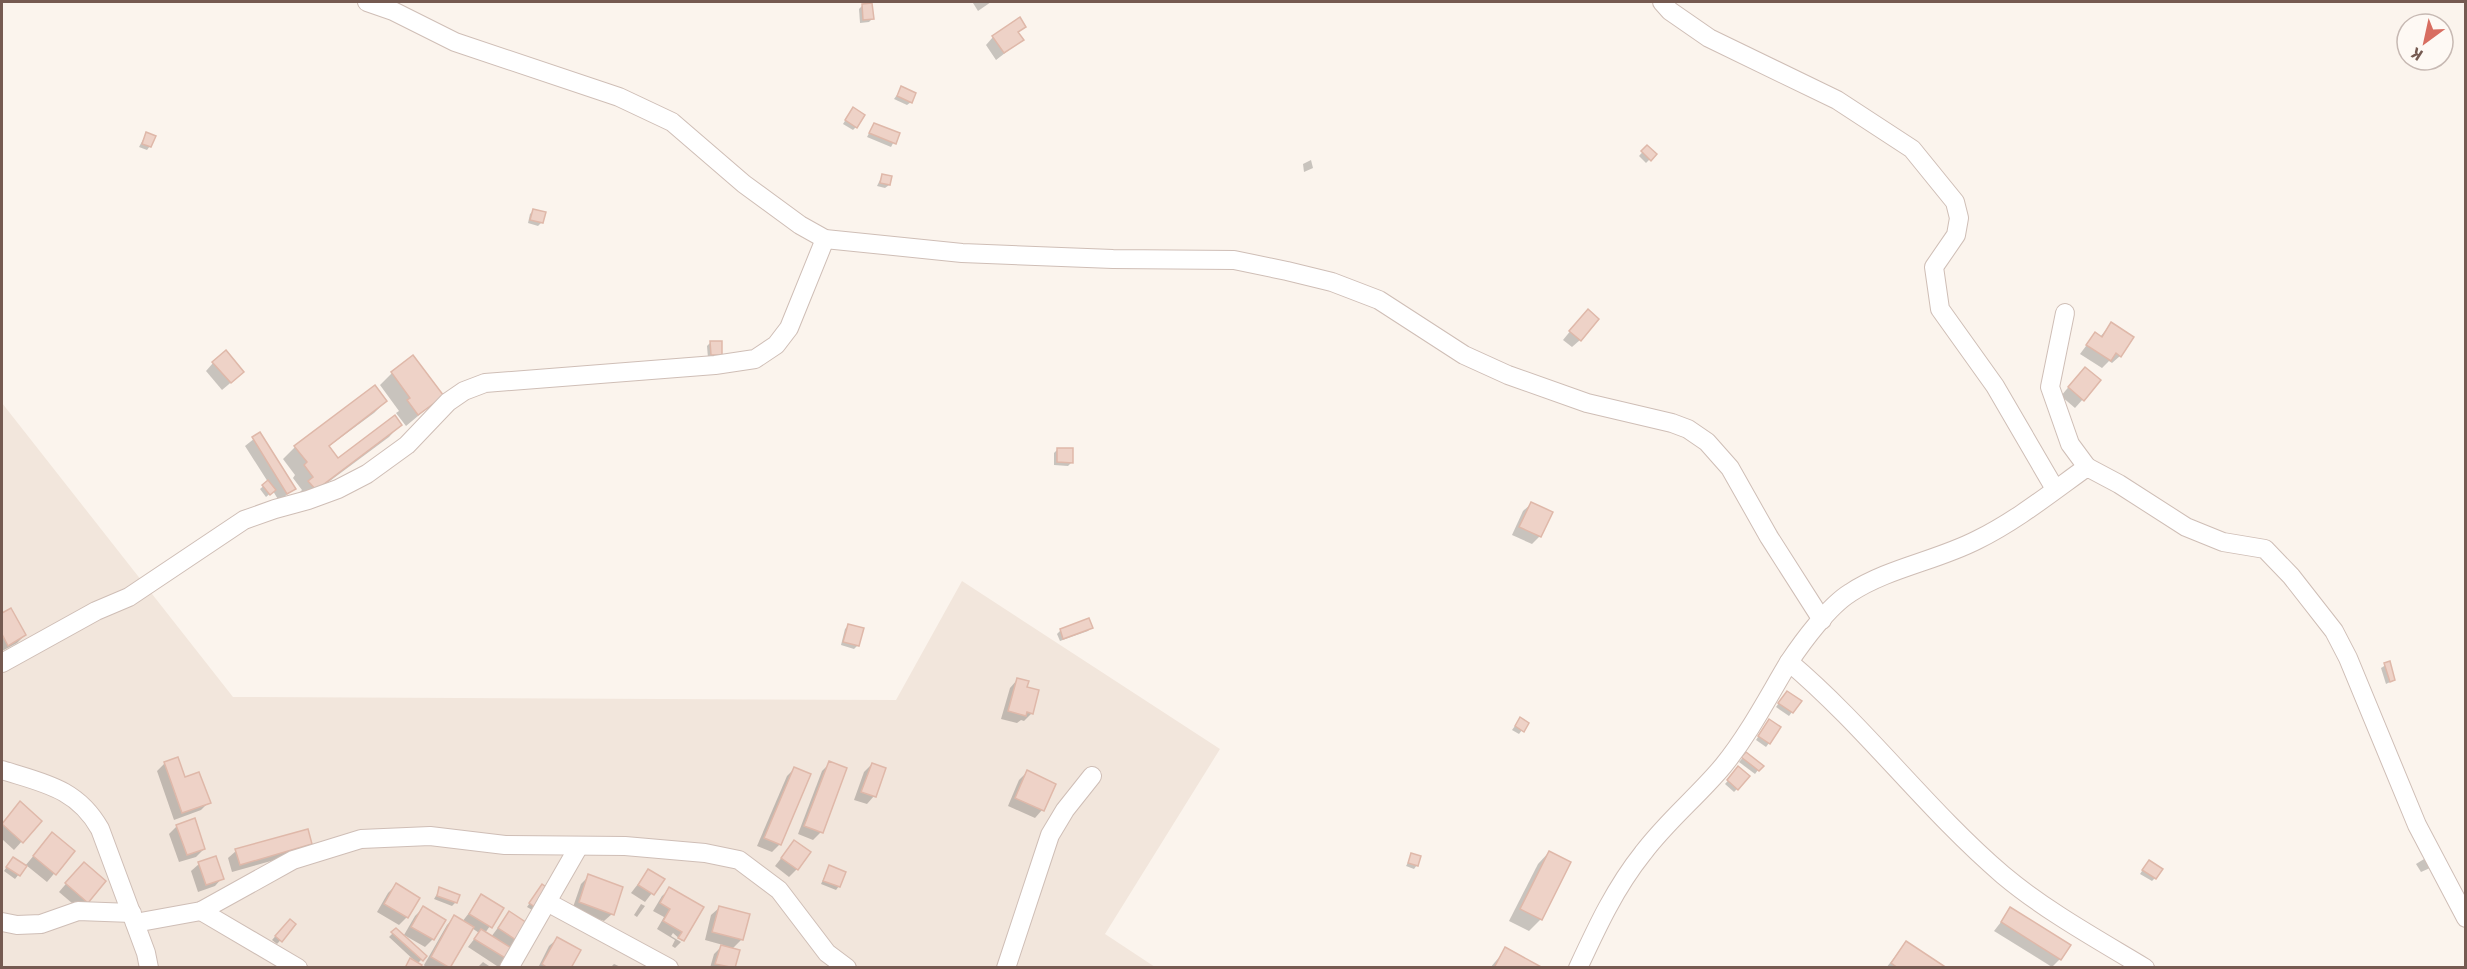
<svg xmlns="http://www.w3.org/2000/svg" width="2467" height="969" font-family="Signika,sans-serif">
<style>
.residential{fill:#f2e6dc}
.shadow{fill:#0003}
.building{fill:#eed2c7;stroke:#dfb8a9;stroke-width:1.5}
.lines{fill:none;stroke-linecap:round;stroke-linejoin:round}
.street-casing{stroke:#cfbeb6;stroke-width:20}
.street{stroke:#fff;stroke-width:18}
</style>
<rect width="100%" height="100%" fill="#fbf4ed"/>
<!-- residential -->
<polygon class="residential" points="2,403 233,697 896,700 962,581 1220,749 1105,934 1155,967 2,967"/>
<!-- shadow -->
<g class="shadow">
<polygon points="975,2 991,2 978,11 973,3"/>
<polygon points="862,6 872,19 869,22 860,23 859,9"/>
<polygon points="1024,26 1018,33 1022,40 996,60 986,45 993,37"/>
<polygon points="902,88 911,102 907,105 894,99"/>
<polygon points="850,113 856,127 853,130 843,124"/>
<polygon points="874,124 898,134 891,147 867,137"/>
<polygon points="146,134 150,146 147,150 139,147"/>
<polygon points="1647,147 1655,154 1646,163 1639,156"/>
<polygon points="1311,160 1313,168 1304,172 1303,164"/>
<polygon points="882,176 889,185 885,188 877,186"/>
<polygon points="533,211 542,222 538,226 528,223 530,214"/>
<polygon points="1580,319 1580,340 1572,347 1563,340"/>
<polygon points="2111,324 2120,356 2112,363 2109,361 2102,368 2080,354 2095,334 2100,337"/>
<polygon points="711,342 721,354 717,358 708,358 707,346"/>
<polygon points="213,363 235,379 222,390 206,371"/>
<polygon points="392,373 442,396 406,426 396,413 399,411 380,385"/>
<polygon points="2077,377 2099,381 2075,408 2061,396"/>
<polygon points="386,401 374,413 328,447 338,460 400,425 389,437 303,501 298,494 302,490 293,478 295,475 283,459 295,447"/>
<polygon points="260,434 294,489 279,501 273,491 266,497 260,489 268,482 245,446"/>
<polygon points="1058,449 1072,462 1068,466 1054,465 1054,453"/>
<polygon points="1531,504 1551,512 1540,536 1532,544 1512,535 1523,511"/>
<polygon points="11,610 25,635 17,643 2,651 2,615"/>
<polygon points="848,626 858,645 854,649 841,645 845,629"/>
<polygon points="1091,628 1088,631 1060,641 1057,634 1061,630"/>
<polygon points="2389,663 2394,680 2386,684 2381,668"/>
<polygon points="1017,680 1032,713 1024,721 1021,720 1017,723 1001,719 1010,688"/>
<polygon points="1784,696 1792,712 1789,716 1776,707"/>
<polygon points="1517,723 1527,723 1519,734 1512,730"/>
<polygon points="1766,725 1769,743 1766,747 1756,740"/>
<polygon points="1746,754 1761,766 1755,774 1739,762"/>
<polygon points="177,759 184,779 209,802 201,810 174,820 157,771 164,764"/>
<polygon points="830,763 845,769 821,832 813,840 798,834 822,771"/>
<polygon points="872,764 874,796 867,804 854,800 864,772"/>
<polygon points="795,768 780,844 772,852 757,846 787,776"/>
<polygon points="1738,769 1737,789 1734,792 1725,784"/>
<polygon points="1027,772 1042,810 1035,818 1008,806 1019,780"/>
<polygon points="13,811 40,821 14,850 2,839 2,823"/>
<polygon points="177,826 204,849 196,857 179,862 169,834"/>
<polygon points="45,842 73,851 47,882 26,865 15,879 4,871 10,862 25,866"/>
<polygon points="794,842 797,869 789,877 775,866"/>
<polygon points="311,844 303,852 232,872 228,858 236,851"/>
<polygon points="1549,852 1541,919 1529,931 1509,921 1538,864"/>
<polygon points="1412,855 1417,865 1414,869 1406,866"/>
<polygon points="2429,856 2430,868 2421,872 2416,864"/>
<polygon points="199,864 222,878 215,886 198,892 191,871"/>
<polygon points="2146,865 2155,878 2152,881 2140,874"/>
<polygon points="829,867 839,886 836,890 821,884"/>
<polygon points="648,871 662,880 645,902 631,893"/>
<polygon points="76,872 87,902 79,909 59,892"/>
<polygon points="589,876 612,914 604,921 572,910 581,884"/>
<polygon points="396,885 407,917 399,925 377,912 388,893"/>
<polygon points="440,889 456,902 452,906 434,899"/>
<polygon points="670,889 702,907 682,941 673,933 671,936 681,942 675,948 672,946 675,940 657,929 664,917 653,911 662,896"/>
<polygon points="539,890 534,911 527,907"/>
<polygon points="482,896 502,909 485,933 491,937 509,913 528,925 500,968 468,947 479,933 472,928 450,968 426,968 424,965 447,925 454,917 462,922"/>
<polygon points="641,904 645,906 637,917 634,915"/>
<polygon points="423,908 444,921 433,939 425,947 404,935 415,916"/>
<polygon points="719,908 748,915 741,940 732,949 733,968 710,968 714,954 723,945 705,940 711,915"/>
<polygon points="2011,909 2060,959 2052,967 1994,931"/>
<polygon points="286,924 294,925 277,944 272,940"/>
<polygon points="396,930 425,956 417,964 418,968 405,968 410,960 417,963 389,937"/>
<polygon points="557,939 569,968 538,968 549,946"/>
<polygon points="1906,943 1944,968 1886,968"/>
<polygon points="1506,949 1540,968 1490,968"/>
<polygon points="483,962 492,968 477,968"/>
<polygon points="614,964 623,968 610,968"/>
</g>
<!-- building -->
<g class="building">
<polygon points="872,3 874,19 863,20 862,4"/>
<polygon points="1020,17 1026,27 1018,32 1024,40 1004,53 992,36"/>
<polygon points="901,86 916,93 912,103 897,96"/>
<polygon points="853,107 865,115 857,128 845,120"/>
<polygon points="874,123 900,133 896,144 869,133"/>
<polygon points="146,132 156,136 151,147 142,144"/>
<polygon points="1647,145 1657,154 1651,161 1641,151"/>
<polygon points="882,174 892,176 890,185 880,183"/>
<polygon points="533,209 546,212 543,223 530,220"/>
<polygon points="1588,309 1599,319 1581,341 1569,331"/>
<polygon points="2111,322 2134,337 2121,357 2116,353 2111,361 2086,345 2095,332 2102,337"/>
<polygon points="710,341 722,341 722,355 711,355"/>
<polygon points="226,350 244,372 231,383 212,362"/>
<polygon points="413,355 444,396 418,415 407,400 410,398 391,372"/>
<polygon points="2085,367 2101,380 2084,401 2068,387"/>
<polygon points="375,385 387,401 329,446 338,458 395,415 402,425 316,490 308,481 313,477 304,465 307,462 294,446"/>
<polygon points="260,432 296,489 287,494 252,437"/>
<polygon points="1057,448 1073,448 1073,463 1057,462"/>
<polygon points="268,480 276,490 270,495 262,485"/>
<polygon points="1531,502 1553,512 1541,537 1519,527"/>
<polygon points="11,608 26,635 8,646 2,634 2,613"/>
<polygon points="1089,618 1093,628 1063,639 1060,629"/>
<polygon points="848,624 864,628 859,646 843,642"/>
<polygon points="2390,661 2395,680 2390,682 2384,663"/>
<polygon points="1017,678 1029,681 1027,687 1039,690 1033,714 1027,712 1026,716 1008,711"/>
<polygon points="1787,691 1802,701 1793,713 1778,703"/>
<polygon points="1520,717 1529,723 1524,732 1515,726"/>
<polygon points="1769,719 1781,727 1770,744 1758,736"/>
<polygon points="1746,752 1764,766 1759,771 1741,757"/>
<polygon points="178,757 185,777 199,772 211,803 182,813 164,762"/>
<polygon points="829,761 847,768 823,833 804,826"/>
<polygon points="872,763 886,768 876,797 861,792"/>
<polygon points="1738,766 1750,776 1738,790 1727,780"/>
<polygon points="794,767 811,774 781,845 764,838"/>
<polygon points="1027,770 1056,784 1044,811 1015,798"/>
<polygon points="20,801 42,821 23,843 2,824"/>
<polygon points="195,818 205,849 187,855 176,825"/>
<polygon points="308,829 312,844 240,865 235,849"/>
<polygon points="52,832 75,851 56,875 33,856"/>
<polygon points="794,840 811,852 798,870 781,858"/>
<polygon points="1549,851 1571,862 1542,920 1520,909"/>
<polygon points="1411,853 1421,856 1418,866 1408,863"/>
<polygon points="216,856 224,879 206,885 198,862"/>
<polygon points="13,857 27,866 20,876 6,867"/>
<polygon points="2149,860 2163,869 2156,879 2142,870"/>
<polygon points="84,862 106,881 88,903 65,883"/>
<polygon points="829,865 846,872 840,887 823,881"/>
<polygon points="648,869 665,879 654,895 638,885"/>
<polygon points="588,874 623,887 614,915 579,902"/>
<polygon points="396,883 420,898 408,918 384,904"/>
<polygon points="542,884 550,890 538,909 529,903"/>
<polygon points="439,887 460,895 457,903 437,896"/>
<polygon points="669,887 704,907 684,941 678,938 682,932 663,921 670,909 660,903"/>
<polygon points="481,894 504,908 492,928 469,914"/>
<polygon points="423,906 446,920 434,940 411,927"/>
<polygon points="719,906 750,914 743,940 712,932"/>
<polygon points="2010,907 2071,945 2061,960 2001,922"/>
<polygon points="509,911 530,925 519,942 498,928"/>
<polygon points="454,915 474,927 450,968 431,957"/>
<polygon points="290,919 296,924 282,942 275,936"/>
<polygon points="396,928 427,956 423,961 391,932"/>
<polygon points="481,929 518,952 512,962 474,939"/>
<polygon points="557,937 581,950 571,968 548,968 542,964"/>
<polygon points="1906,941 1947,968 1898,968 1891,963"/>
<polygon points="721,945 740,950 735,968 715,964"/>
<polygon points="1505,947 1543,968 1494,968"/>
<polygon points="410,958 422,965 420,968 405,968"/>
</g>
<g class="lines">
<!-- street casing -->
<g class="street-casing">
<g id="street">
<polyline points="367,2 393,11 455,42 619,97 672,122 744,184 800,225 825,239 962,253 1113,259 1234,260 1287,271 1332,282 1379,300 1464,355 1508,375 1587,403 1672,423 1688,429 1707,442 1730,468 1769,537 1822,620"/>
<polyline points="1662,2 1670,11 1709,38 1837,100 1912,149 1955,202 1959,218 1956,235 1934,267 1940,309 1995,386 2055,489"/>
<polyline points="2065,313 2050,387 2070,444 2087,467"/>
<polyline points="2,663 96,611 129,597 244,520 275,509 308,500 338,489 367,474 407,445 448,402 464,391 485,383 715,365 755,359 776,345 789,328 825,239"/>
<path d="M2,770C43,783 77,788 100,829L146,953L149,968"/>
<polyline points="547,902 669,968"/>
<polyline points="201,911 298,968"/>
<polyline points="2,922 17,925 41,924 78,911 132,913"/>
<polyline points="135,923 201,911 293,860 361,839 430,836 505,845 625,846 705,853 739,860 779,890 827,953 847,968"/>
<polyline points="509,968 579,846"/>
<polyline points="1006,968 1050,835 1065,810 1092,776"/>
<path d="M1578,968C1597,927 1615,888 1643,853C1667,821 1698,796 1723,766C1749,734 1768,697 1789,662"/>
<path d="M2145,968C2097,939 2046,911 2003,875C1926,809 1866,727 1789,662C1803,641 1829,606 1850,593C1888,568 1936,561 1977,540C2016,521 2052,492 2087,467L2119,484L2186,527L2223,542L2265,549L2291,576L2334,631L2348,658L2417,825L2466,918"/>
</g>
</g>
<!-- street -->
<use href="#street" class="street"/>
</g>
<!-- border -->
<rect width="2467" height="969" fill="none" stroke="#755a51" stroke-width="6"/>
<!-- north arrow -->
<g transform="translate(2425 42) rotate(213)"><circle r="28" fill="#fef9f4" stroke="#c7b9b3" stroke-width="1.5"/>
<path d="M0-4.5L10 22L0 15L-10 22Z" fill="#d86d60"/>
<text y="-9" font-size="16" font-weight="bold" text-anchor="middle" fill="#755a51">K</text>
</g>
</svg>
